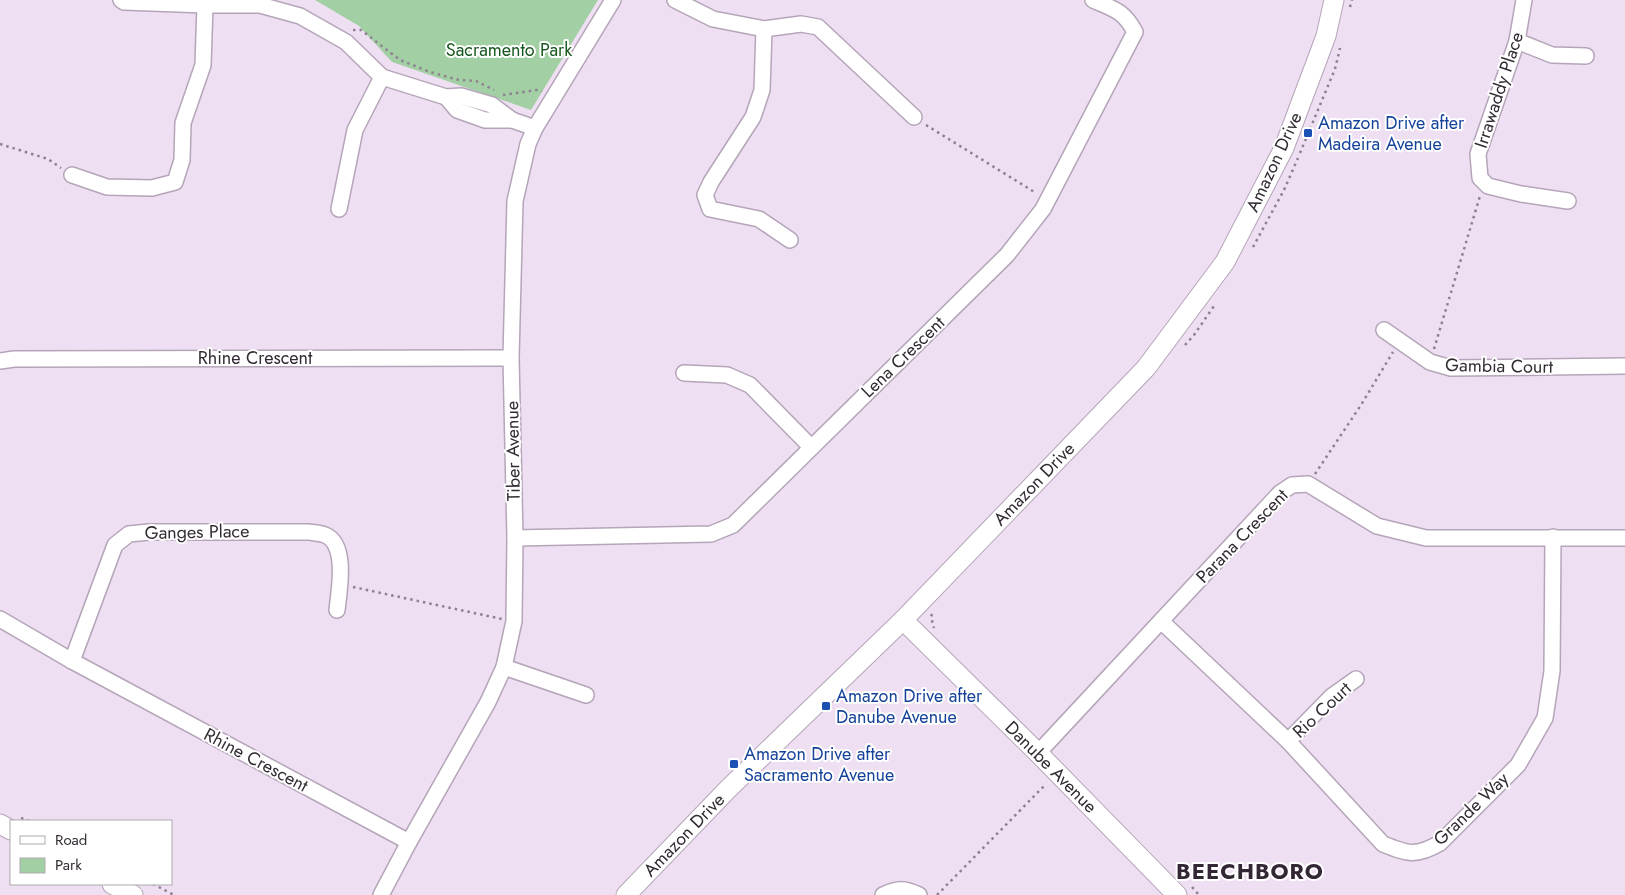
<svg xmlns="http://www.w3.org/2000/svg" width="1625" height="895" font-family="Jost,sans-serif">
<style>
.green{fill:#a3cfa4}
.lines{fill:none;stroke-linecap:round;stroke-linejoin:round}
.minor-casing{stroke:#b5a5b8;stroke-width:18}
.tertiary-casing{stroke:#b5a5b8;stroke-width:21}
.path{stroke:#8d818f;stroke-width:2.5;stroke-dasharray:2.5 4;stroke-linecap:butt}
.minor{stroke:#fff;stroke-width:15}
.tertiary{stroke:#fff;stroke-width:19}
.transit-dot{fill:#1a4fb4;stroke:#fff;stroke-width:2}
.labels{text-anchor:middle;stroke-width:4;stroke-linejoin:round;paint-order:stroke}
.park-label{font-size:18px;fill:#17581e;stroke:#fff}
.street-label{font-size:18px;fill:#322b33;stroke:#fff}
.transit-label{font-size:18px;fill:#164399;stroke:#fff;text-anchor:start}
.district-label{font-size:22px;font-weight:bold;letter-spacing:1px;fill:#332635;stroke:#fff}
</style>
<rect width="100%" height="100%" fill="#efdff3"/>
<!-- green -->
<polygon class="green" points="315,0 598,0 531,110 392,62 359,26"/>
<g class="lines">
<!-- minor casing -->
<g class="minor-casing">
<g id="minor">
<polyline points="121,0 124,2 205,5 260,5 300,16 346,42 382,77 446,97 461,96 492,105 512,120 535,128"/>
<polyline points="675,0 713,19 764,29 801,24 818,27 914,117"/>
<polyline points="1524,0 1517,41 1478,154 1480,178 1488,186 1521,194 1568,201"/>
<polyline points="764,29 762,90 753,117 711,182 705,195 710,209 759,219 790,240"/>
<polyline points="1517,41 1552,55 1586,56"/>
<polyline points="446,97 457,110 485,120 512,120"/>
<polyline points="72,175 107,187 152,188 175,182 182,160 183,123 203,65 205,5"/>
<polyline points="339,209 355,130 382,77"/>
<polyline points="1384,330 1430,362 1451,368 1625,366"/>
<polyline points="0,361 14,359 511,358"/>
<polyline points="684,373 727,375 750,385 811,447"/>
<path d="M515,538L711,534L733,525L1007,255L1043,209L1135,32C1124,11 1114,9 1093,0"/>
<polyline points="0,619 72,661 409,842"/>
<path d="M1161,621L1288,741L1383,844C1408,854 1416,857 1440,843L1518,765L1545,718L1552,671L1553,537"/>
<path d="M72,661L115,545L129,534L149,532H309C314,533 320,533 325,535C348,544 339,591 337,610"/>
<polyline points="504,667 586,695"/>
<polyline points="1288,741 1332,696 1356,679"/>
<polyline points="1038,753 1280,493 1292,485 1308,484 1377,526 1426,538 1625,538"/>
<polyline points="381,895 409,842 488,702 504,667 514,621 515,538 511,358 515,201 528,144 535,128 613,0"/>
<path d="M883,895C898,888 904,888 919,895"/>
</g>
</g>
<!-- tertiary casing -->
<g class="tertiary-casing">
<g id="tertiary">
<polyline points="903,620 1038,753 1177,895"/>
<polyline points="0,824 11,830"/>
<polyline points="112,884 133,895"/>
<polyline points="626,895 728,789 903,620 1146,368 1225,262 1284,148 1326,36 1334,0"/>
</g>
</g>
<!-- path -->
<g class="path">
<polyline points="1350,7 1352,0"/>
<polyline points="353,30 361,30 400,60 430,72 459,80 476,81 494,90"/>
<polyline points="503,95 537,90 542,91"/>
<polyline points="926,125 1036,193"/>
<polyline points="0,144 48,159 61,168"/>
<polyline points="1300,153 1335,69 1340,48"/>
<polyline points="1253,247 1284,190 1298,158"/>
<polyline points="1185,345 1194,335 1214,306"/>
<polyline points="1434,349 1480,196"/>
<polyline points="1315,474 1361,405 1393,352"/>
<polyline points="353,587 502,619"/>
<polyline points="932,614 931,617 934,628"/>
<polyline points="21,818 29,821"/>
<polyline points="153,884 174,895"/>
<polyline points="1192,887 1199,895"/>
<polyline points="937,895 1046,784"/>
</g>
<!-- minor -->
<use href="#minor" class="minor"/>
<!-- tertiary -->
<use href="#tertiary" class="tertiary"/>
</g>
<!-- markers -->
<g class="transit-dot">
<rect x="1303" y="128" width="10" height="10" rx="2.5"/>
<rect x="821" y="701" width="10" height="10" rx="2.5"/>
<rect x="729" y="759" width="10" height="10" rx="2.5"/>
</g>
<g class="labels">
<!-- park labels -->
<g class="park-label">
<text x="509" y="56">Sacramento Park</text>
</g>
<!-- street labels -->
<g class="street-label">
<text transform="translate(1499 90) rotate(-72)" y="6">Irrawaddy Place</text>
<text transform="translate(1274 162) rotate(-65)" y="6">Amazon Drive</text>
<text transform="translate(903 357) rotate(-44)" y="6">Lena Crescent</text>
<text x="255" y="364">Rhine Crescent</text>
<text transform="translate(1499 366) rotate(1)" y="6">Gambia Court</text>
<text transform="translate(513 451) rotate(-91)" y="6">Tiber Avenue</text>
<text transform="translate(1034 484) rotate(-46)" y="6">Amazon Drive</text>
<text transform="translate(197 532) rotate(-1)" y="6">Ganges Place</text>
<text transform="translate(1242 536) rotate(-46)" y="6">Parana Crescent</text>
<text transform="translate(1322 710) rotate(-43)" y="6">Rio Court</text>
<text transform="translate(256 760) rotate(28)" y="6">Rhine Crescent</text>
<text transform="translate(1051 767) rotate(45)" y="6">Danube Avenue</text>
<text transform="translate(1471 809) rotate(-44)" y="6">Grande Way</text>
<text transform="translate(684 835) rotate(-46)" y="6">Amazon Drive</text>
</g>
<!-- transit labels -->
<g class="transit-label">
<text x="1318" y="129">Amazon Drive after<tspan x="1318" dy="21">Madeira Avenue</tspan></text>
<text x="836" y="702">Amazon Drive after<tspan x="836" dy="21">Danube Avenue</tspan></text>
<text x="744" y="760">Amazon Drive after<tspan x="744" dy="21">Sacramento Avenue</tspan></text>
</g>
<!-- district labels -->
<g class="district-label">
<text x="1250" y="879">BEECHBORO</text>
</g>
</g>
<!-- legend -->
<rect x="10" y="820" width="162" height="65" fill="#ffffff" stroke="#adaaad"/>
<rect x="20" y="836" width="25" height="8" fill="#ffffff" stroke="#adaaad"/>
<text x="55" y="845" font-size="15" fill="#322b33">Road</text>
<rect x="20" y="858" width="25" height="15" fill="#a3cfa4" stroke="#adaaad"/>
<text x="55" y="870" font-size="15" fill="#322b33">Park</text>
</svg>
